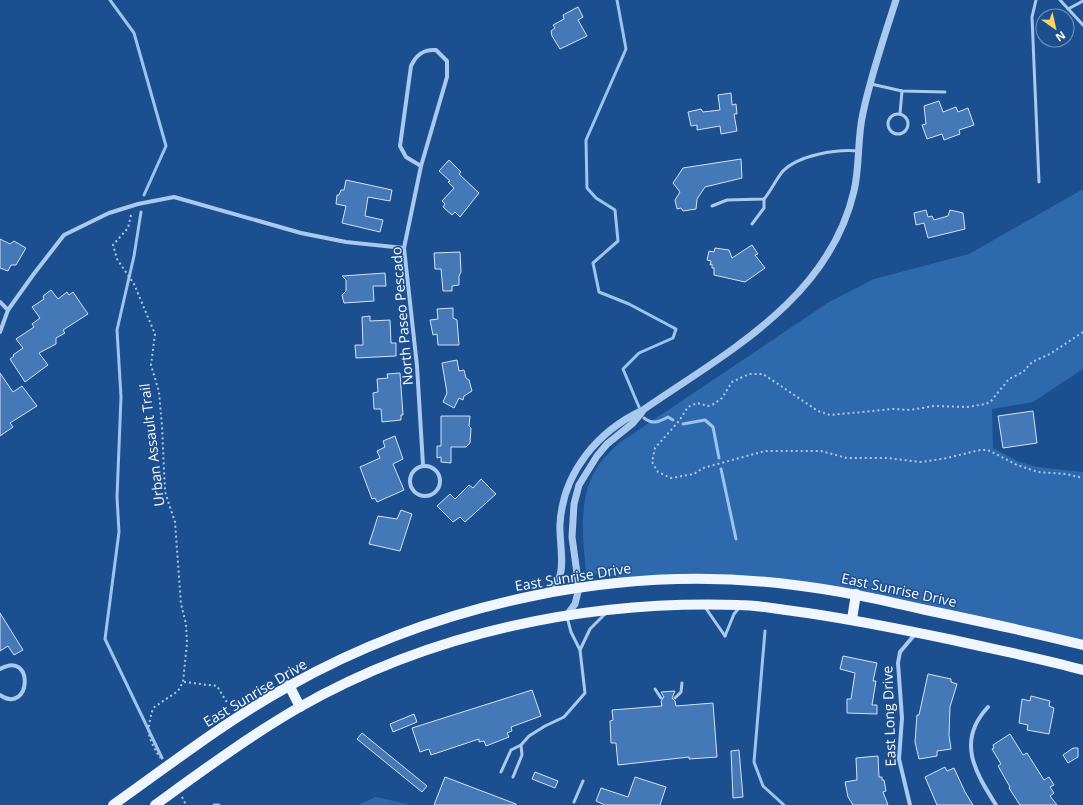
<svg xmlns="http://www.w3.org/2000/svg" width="1083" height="805" font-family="'Open Sans',sans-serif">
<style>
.green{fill:#2e69ad}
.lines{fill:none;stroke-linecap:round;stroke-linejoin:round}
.stream{stroke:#9cc4f0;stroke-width:3}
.building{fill:#4478b7;stroke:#cfe3fa}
.path{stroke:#a9c9ee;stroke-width:2;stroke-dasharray:2 3;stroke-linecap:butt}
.service{stroke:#a9c9ee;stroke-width:3}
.minor{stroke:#a9c9ee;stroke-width:4}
.tertiary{stroke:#a9c9ee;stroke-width:7}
.primary{stroke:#f0f6ff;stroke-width:10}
.labels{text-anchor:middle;stroke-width:3;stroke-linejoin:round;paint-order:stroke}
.street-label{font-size:14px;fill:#fff;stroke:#1b4f8f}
</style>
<rect width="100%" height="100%" fill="#1b4f8f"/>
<!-- green -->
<g class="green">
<path d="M1083,189V369L1033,402L992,409L993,448L1017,461L1037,467L1083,472V645L792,584L643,581L586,573C583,537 577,498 598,466C603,458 612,450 619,443L829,302L874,279L969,254Z"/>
<polygon points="376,797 407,804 409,805 358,805"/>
</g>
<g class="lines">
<!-- stream -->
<g class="stream">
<polyline points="110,0 134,33 166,146 144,195"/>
<polyline points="617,0 626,49 586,140 587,188 596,198 615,210 618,241 593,263 599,292 629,304 676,329 673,338 639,353 623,369 639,407"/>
<polyline points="141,212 134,256 117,330 121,397 117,497 119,532 105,639 162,758"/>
<path d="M644,418C653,425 659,422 668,417L673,420"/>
<polyline points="683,424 705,420 713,427 719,458"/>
<polyline points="721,469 736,539"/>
<polyline points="765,631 754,762 763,786 784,805"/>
<polyline points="214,805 219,805"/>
</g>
</g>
<!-- building -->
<g class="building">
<polygon points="578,7 583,17 578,20 587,36 560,49 552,36 551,31 555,28 553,25 564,19 563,15"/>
<polygon points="731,93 732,105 736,104 737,114 734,114 737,131 721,134 720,126 697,130 697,125 691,126 688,112 701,109 703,112 720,110 718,95"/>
<polygon points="939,101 943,112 956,107 958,112 968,108 974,125 959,130 960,134 944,140 942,134 927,139 922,125 926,124 924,106"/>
<polygon points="741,159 742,178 705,187 697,199 696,209 683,211 681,208 677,209 675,200 680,192 673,183 683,168"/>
<polygon points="449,160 461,172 459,174 479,193 460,217 455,212 452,215 443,207 445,204 442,201 454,188 448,182 450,181 439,171"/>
<polygon points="346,180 392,190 390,201 368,197 365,216 383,220 380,232 342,223 346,206 336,204 337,195 339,195 341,190 344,190"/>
<polygon points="926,210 928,217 932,216 934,220 948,216 950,210 963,213 965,229 928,238 924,223 916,225 914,213"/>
<polygon points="0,239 10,244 14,241 26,248 16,265 11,265 8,271 0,268"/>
<polygon points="752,245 758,254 755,255 765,268 745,282 714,275 714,268 712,268 712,264 710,265 711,261 707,260 709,251 714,252 715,248 729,250 732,258"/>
<polygon points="460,252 461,272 459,276 459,285 452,286 452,291 443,291 441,269 435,269 434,253"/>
<polygon points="385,273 386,286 373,286 374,301 344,303 342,295 346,291 346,280 342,276"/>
<polygon points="51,290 58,299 67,292 69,295 73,292 88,314 63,330 65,333 56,338 56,344 39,353 48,365 25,382 10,359 14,356 13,355 23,348 16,339 34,327 32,324 40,318 32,307 44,299 43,296"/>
<polygon points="453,308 453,318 457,320 459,345 438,345 437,334 433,335 430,320 438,319 437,309"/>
<polygon points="370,316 370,321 390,320 391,343 396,343 396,356 356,358 355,345 363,345 362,317"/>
<polygon points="457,360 459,371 464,370 466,378 469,380 472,391 464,396 463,400 459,398 454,408 443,402 447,393 442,363"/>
<polygon points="0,373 13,392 22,386 37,406 10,423 13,427 0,436"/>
<polygon points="400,373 403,415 401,415 401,420 382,422 381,409 374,409 373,393 378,392 377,379 388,378 387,374"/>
<polygon points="1033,411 1037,443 1003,448 998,416"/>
<polygon points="441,416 470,416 469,426 471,428 470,443 466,447 451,447 451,463 441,462 441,457 437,458 437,446 441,446"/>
<polygon points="395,436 403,459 393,464 404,490 377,502 375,498 372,499 360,467 380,458 377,451 385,447 383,441"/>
<polygon points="481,479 496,494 465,522 460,517 453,522 437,506 450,494 455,499 469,485 473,488"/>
<polygon points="401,510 412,514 400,551 369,544 378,516 397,519"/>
<polygon points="0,613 23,650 14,655 8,646 0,651"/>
<polygon points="843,656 877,663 873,681 876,681 872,705 877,705 877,714 847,713 847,699 851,699 855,673 840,669"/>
<polygon points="928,674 951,679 951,682 957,684 950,707 949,735 951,749 937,751 937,756 919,759 915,742 917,715 919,715"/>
<polygon points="532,690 541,716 511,727 512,731 507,733 509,737 486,746 484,741 479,742 479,739 431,755 429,749 420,752 412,728"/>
<polygon points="675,691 672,698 675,701 676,706 713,703 717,757 689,759 689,757 618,765 616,743 611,743 610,721 613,720 612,710 662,706 661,701 664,697 661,692"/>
<polygon points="1031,696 1050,701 1049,706 1054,708 1049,734 1027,730 1028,725 1019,723 1022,699 1030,701"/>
<polygon points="414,714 417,722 393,732 390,724"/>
<polygon points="362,733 427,786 422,792 357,739"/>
<polygon points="1010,734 1023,755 1027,753 1044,780 1049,777 1054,785 1050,787 1054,793 1050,796 1057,805 1020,805 1009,788 1010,787 998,766 1001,764 992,749 994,748 993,745"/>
<polygon points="1073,748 1078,748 1078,757 1068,763 1063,755"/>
<polygon points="739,750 743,797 733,798 731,751"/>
<polygon points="878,756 879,777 882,777 882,780 884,780 886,791 883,792 888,805 853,805 848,797 845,782 857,780 856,758"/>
<polygon points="945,767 947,771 954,768 965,792 973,805 937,805 925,777"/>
<polygon points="535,772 558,781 555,788 532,779"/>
<polygon points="445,777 516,804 516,805 434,805"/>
<polygon points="635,777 666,787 660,805 605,805 596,801 601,788 628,797"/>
</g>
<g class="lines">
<!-- path -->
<g class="path">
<path d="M131,215L128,228L113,245L117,259L134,284L155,334L151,365L159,392L162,426L165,492L175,522L181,604L186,624L187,643L183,682L178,691L153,708C146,734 147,735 160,758"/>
<polyline points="1083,332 1050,354 1032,362 1023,372 1009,379 991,401 986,404 967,407 934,406 910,410 893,409 830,415 818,411 763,374 749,374 732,382 722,398 714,404 708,406 697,403 688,407 679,421 655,448 652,462 658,472 671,478 694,474 703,468 765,451 821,451 847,458 887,458 921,462 947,458 980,450 988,450 1017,465 1038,472 1066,474 1083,478"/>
<polyline points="184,682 217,686 226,701 240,705"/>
<polyline points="182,797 186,805"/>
</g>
<!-- service -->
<g class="service">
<polyline points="1036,0 1032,17 1039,182"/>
<polyline points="1060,0 1083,25"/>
<polyline points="1068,9 1083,1"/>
<polyline points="871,84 902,91 945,92"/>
<circle cx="898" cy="124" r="10"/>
<polyline points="900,114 902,91"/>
<path d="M712,206L727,200L764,199C771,191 776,179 783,171C799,155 836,149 859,151"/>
<polyline points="752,224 764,208 764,199"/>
<polyline points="705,607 725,636"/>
<polyline points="725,636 734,614 739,608"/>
<polyline points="580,650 590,629 605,614"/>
<polyline points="655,689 661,698"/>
<polyline points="675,698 681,692 682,683"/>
<polyline points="501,772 511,750 521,745 529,736 545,726 564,717 585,693 580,650 571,632 567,617"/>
<polyline points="513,777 522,755 521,745"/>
<polyline points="574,802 583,781"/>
</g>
<!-- minor -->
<g class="minor">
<path d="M421,166L406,157L400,146L411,66C416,55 423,49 436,50L447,61V77L421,166L404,248L417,366L423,465"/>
<polyline points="0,302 8,310"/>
<polyline points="0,332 8,310 33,275 64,235 109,213 138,204 174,197 301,233 346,242 404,248"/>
<circle cx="425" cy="481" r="15"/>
<path d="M0,669C35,649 31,716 0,695"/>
<path d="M988,707C956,741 975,772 996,805"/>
<polyline points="910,805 899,759 902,718 898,663 900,652 916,633"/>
</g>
<!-- tertiary -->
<g class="tertiary">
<path d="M547,592C551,588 556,583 559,578C565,566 559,538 560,524C563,472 598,431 643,410C727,352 829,299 854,191C860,166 857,139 863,113C871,75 884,37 896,0"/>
<polyline points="567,615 575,604 579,588 572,537 574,504 579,485 597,456 607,444 633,423 642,412"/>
</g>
<!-- primary -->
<g class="primary">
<polyline points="852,619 856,594"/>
<polyline points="289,685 300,707"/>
<path d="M113,805C171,764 227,720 289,686C439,602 623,563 794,585C838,590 882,600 926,610C979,621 1031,632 1083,645"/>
<path d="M155,805C202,771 248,737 298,708C431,632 587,600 739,605C757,605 775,609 793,611C847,618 900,629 953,640C997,650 1040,658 1083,670"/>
</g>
</g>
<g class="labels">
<!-- street labels -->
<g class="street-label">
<text transform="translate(402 316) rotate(-95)" y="5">North Paseo Pescado</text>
<text transform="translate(152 445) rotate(-97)" y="5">Urban Assault Trail</text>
<text transform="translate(573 577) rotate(-9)" y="5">East Sunrise Drive</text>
<text transform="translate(899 590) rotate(12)" y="5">East Sunrise Drive</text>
<text transform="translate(255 693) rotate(-31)" y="5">East Sunrise Drive</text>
<text transform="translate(889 716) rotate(-92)" y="5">East Long Drive</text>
</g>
</g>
<!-- north arrow -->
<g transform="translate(1055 28) rotate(146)"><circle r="19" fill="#1b4f8f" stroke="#7695bc"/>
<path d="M0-3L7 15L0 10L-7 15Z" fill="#ffd166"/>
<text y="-6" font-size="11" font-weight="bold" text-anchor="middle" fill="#ffffff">N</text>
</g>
</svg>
